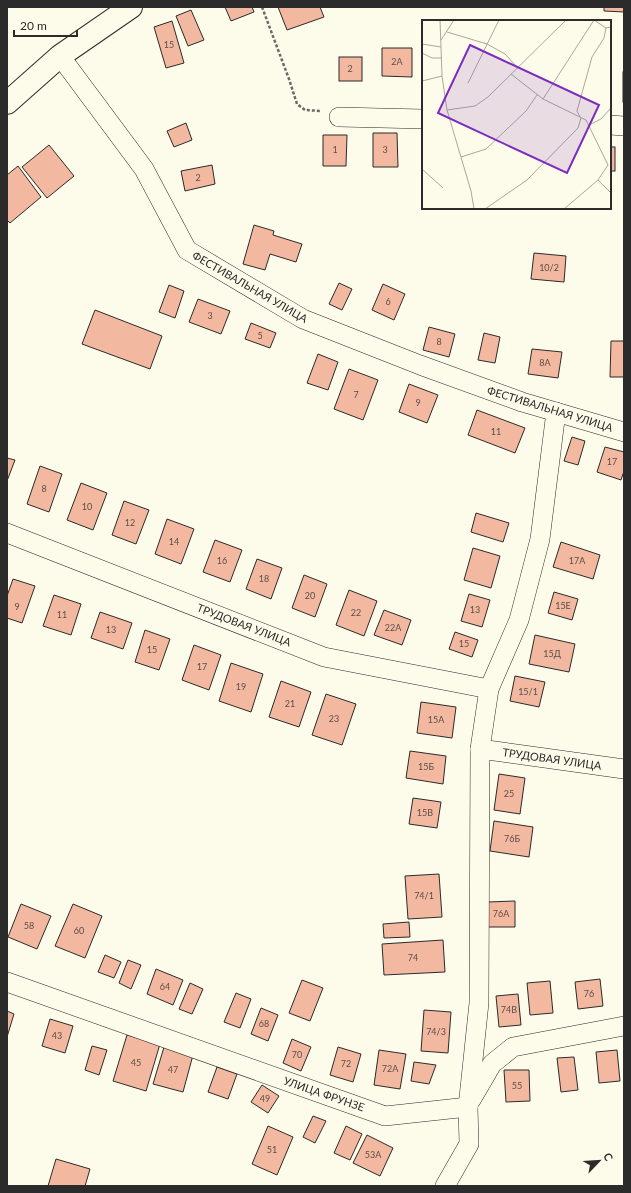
<svg xmlns="http://www.w3.org/2000/svg" width="631" height="1193" font-family="Lato,sans-serif">
<style>
.building{fill:#f2b8a0;stroke:#2b2b2b}
.lines{fill:none;stroke-linecap:round;stroke-linejoin:round}
.street-casing{stroke:#2b2b2b;stroke-width:20}
.secondary-casing{stroke:#2b2b2b;stroke-width:24}
.path{stroke:#6a6964;stroke-width:2.5;stroke-dasharray:3 2;stroke-linecap:butt}
.street{stroke:#fdfbea;stroke-width:19}
.secondary{stroke:#fdfbea;stroke-width:22}
.labels{text-anchor:middle;stroke-width:3;stroke-linejoin:round;paint-order:stroke}
.number-label{font-size:9px;fill:#5d4e48}
.street-label{font-size:11px;fill:#2b2b2b;stroke:#fdfbea}
.inset-road{fill:none;stroke:#a9a89e;stroke-width:1}
.view{fill:#7b2cbf;fill-opacity:0.15;stroke:#7b2cbf;stroke-width:2}
.inset-edge{fill:none;stroke:#2b2b2b;stroke-width:2}
</style>
<rect width="100%" height="100%" fill="#fdfbea"/>
<!-- building -->
<g class="building">
<polygon points="225,7 252,7 254,12 231,21"/>
<polygon points="278,7 320,7 324,17 287,30"/>
<polygon points="604,7 624,7 624,12 604,11"/>
<polygon points="191,10 204,40 188,46 176,16"/>
<polygon points="172,21 184,63 166,68 154,27"/>
<polygon points="382,48 412,48 412,77 382,76"/>
<rect x="339" y="57" width="23" height="24"/>
<rect x="623" y="72" width="1" height="30"/>
<polygon points="186,123 192,140 174,147 167,131"/>
<polygon points="373,133 397,133 398,167 373,167"/>
<polygon points="323,135 347,135 346,166 323,166"/>
<polygon points="49,145 74,176 47,198 22,167"/>
<rect x="610" y="147" width="5" height="24"/>
<polygon points="212,165 215,184 185,191 181,171"/>
<polygon points="18,166 41,197 10,223 7,220 7,175"/>
<polygon points="254,225 274,231 273,235 302,244 296,262 270,254 265,270 243,264"/>
<polygon points="534,253 566,256 564,282 531,279"/>
<polygon points="339,283 352,289 342,310 329,304"/>
<polygon points="383,284 405,294 394,320 372,310"/>
<polygon points="169,285 184,291 175,318 159,312"/>
<polygon points="198,299 230,311 221,334 189,322"/>
<polygon points="95,310 162,336 150,369 82,344"/>
<polygon points="251,323 276,333 270,348 245,339"/>
<polygon points="429,327 455,334 449,357 423,350"/>
<polygon points="484,333 500,337 495,363 478,360"/>
<polygon points="611,341 624,341 624,377 610,377"/>
<polygon points="532,349 562,352 558,378 528,374"/>
<polygon points="318,354 338,362 328,390 307,383"/>
<polygon points="349,369 378,380 363,420 334,409"/>
<polygon points="409,384 438,395 427,423 399,412"/>
<polygon points="477,410 525,428 515,453 468,435"/>
<polygon points="572,437 585,441 578,465 564,461"/>
<polygon points="605,447 624,452 624,471 621,480 597,472"/>
<polygon points="7,458 15,460 7,481"/>
<polygon points="40,466 62,474 49,512 27,504"/>
<polygon points="81,483 107,493 93,530 67,520"/>
<polygon points="124,501 149,510 136,544 112,535"/>
<polygon points="476,513 509,523 503,542 471,532"/>
<polygon points="167,519 194,529 181,564 155,554"/>
<polygon points="215,540 242,550 230,582 203,572"/>
<polygon points="561,542 600,555 593,579 553,567"/>
<polygon points="473,548 500,556 491,588 464,580"/>
<polygon points="257,559 282,568 271,599 246,589"/>
<polygon points="304,575 327,584 315,617 292,608"/>
<polygon points="13,579 35,586 22,623 7,618 7,596"/>
<polygon points="349,590 377,601 364,636 336,625"/>
<polygon points="554,592 578,599 572,620 548,613"/>
<polygon points="469,594 490,600 482,627 461,621"/>
<polygon points="54,595 81,604 71,635 43,626"/>
<polygon points="384,610 411,620 402,645 374,635"/>
<polygon points="100,612 132,623 123,649 91,638"/>
<polygon points="145,630 170,639 159,670 135,662"/>
<polygon points="455,632 478,640 472,657 449,649"/>
<polygon points="535,635 575,644 569,672 529,664"/>
<polygon points="194,645 221,655 209,690 182,680"/>
<polygon points="231,663 263,674 251,712 219,701"/>
<polygon points="515,676 545,682 539,707 510,701"/>
<polygon points="281,681 311,692 299,727 269,717"/>
<polygon points="326,694 356,704 342,745 312,735"/>
<polygon points="421,702 456,707 452,738 417,733"/>
<polygon points="410,751 446,756 443,784 406,778"/>
<polygon points="499,774 525,778 520,814 494,810"/>
<polygon points="413,798 441,802 437,828 409,824"/>
<polygon points="494,821 533,827 529,857 490,851"/>
<polygon points="439,874 442,917 408,919 405,876"/>
<polygon points="515,901 515,927 488,927 487,902"/>
<polygon points="21,904 51,916 37,949 8,937"/>
<polygon points="73,904 102,916 85,958 55,946"/>
<polygon points="409,922 410,937 384,938 383,924"/>
<polygon points="443,940 445,972 384,975 382,944"/>
<polygon points="105,955 121,962 114,978 98,972"/>
<polygon points="128,960 141,965 131,989 119,983"/>
<polygon points="156,969 183,980 173,1005 147,994"/>
<polygon points="600,979 603,1006 578,1009 575,982"/>
<polygon points="302,980 323,988 310,1021 289,1013"/>
<polygon points="550,981 553,1013 530,1015 527,983"/>
<polygon points="190,983 203,989 192,1014 179,1009"/>
<polygon points="236,993 251,999 240,1028 224,1022"/>
<polygon points="518,994 521,1025 499,1027 496,996"/>
<polygon points="261,1008 278,1015 268,1041 251,1034"/>
<polygon points="424,1010 451,1012 448,1053 421,1051"/>
<polygon points="7,1011 14,1014 7,1037"/>
<polygon points="50,1019 73,1026 65,1053 42,1046"/>
<polygon points="127,1035 160,1044 146,1091 113,1081"/>
<polygon points="292,1039 311,1047 301,1071 283,1063"/>
<polygon points="92,1046 107,1050 99,1075 85,1070"/>
<polygon points="164,1047 193,1055 183,1092 153,1084"/>
<polygon points="338,1047 361,1054 353,1082 330,1075"/>
<polygon points="379,1050 406,1054 400,1089 374,1085"/>
<polygon points="617,1050 620,1081 599,1083 596,1052"/>
<polygon points="574,1057 578,1090 561,1092 557,1058"/>
<polygon points="414,1062 436,1065 429,1084 411,1081"/>
<polygon points="217,1067 237,1074 228,1099 208,1092"/>
<polygon points="504,1070 529,1070 530,1101 506,1102"/>
<polygon points="262,1085 279,1096 268,1113 251,1102"/>
<polygon points="313,1116 326,1121 315,1143 303,1137"/>
<polygon points="268,1126 293,1137 277,1175 252,1164"/>
<polygon points="346,1126 362,1134 350,1160 334,1153"/>
<polygon points="367,1135 393,1148 380,1176 353,1163"/>
<polygon points="56,1159 90,1169 85,1186 48,1186"/>
</g>
<g class="lines">
<!-- street casing -->
<g class="street-casing">
<g id="street">
<polyline points="60,56 144,169 187,250 303,319 420,365 522,402 624,432"/>
<polyline points="339,117 423,119"/>
<polyline points="610,125 624,126"/>
<polyline points="7,533 324,657 489,689"/>
<polyline points="480,749 624,769"/>
<polyline points="7,982 385,1116 468,1107"/>
<polyline points="471,1100 492,1064 513,1047 624,1026"/>
<polyline points="445,1186 469,1144 468,1107 479,1003 480,749 489,689 519,620 540,539 556,412"/>
</g>
</g>
<!-- secondary casing -->
<g class="secondary-casing">
<polyline id="secondary" points="7,103 60,56 131,7"/>
</g>
<!-- path -->
<polyline class="path" points="262,7 289,79 297,104 305,110 321,111"/>
<!-- street -->
<use href="#street" class="street"/>
<!-- secondary -->
<use href="#secondary" class="secondary"/>
</g>
<g class="labels">
<!-- number labels -->
<g class="number-label">
<text x="169" y="48">15</text>
<text x="397" y="65">2А</text>
<text x="350" y="72">2</text>
<text x="335" y="153">1</text>
<text x="385" y="153">3</text>
<text x="198" y="181">2</text>
<text x="549" y="271">10/2</text>
<text x="388" y="305">6</text>
<text x="210" y="319">3</text>
<text x="260" y="339">5</text>
<text x="439" y="345">8</text>
<text x="545" y="366">8А</text>
<text x="356" y="398">7</text>
<text x="418" y="406">9</text>
<text x="496" y="435">11</text>
<text x="612" y="465">17</text>
<text x="44" y="492">8</text>
<text x="87" y="510">10</text>
<text x="130" y="526">12</text>
<text x="174" y="545">14</text>
<text x="222" y="564">16</text>
<text x="577" y="564">17А</text>
<text x="264" y="582">18</text>
<text x="310" y="599">20</text>
<text x="563" y="609">15Е</text>
<text x="17" y="610">9</text>
<text x="475" y="613">13</text>
<text x="356" y="616">22</text>
<text x="62" y="618">11</text>
<text x="393" y="631">22А</text>
<text x="111" y="633">13</text>
<text x="464" y="647">15</text>
<text x="152" y="653">15</text>
<text x="552" y="657">15Д</text>
<text x="202" y="670">17</text>
<text x="241" y="690">19</text>
<text x="528" y="695">15/1</text>
<text x="290" y="707">21</text>
<text x="334" y="722">23</text>
<text x="436" y="723">15А</text>
<text x="426" y="770">15Б</text>
<text x="509" y="797">25</text>
<text x="425" y="816">15В</text>
<text x="512" y="842">76Б</text>
<text x="424" y="899">74/1</text>
<text x="501" y="917">76А</text>
<text x="29" y="929">58</text>
<text x="79" y="934">60</text>
<text x="413" y="961">74</text>
<text x="165" y="990">64</text>
<text x="589" y="997">76</text>
<text x="509" y="1013">74В</text>
<text x="264" y="1027">68</text>
<text x="436" y="1035">74/3</text>
<text x="57" y="1039">43</text>
<text x="297" y="1058">70</text>
<text x="136" y="1066">45</text>
<text x="346" y="1067">72</text>
<text x="390" y="1072">72А</text>
<text x="173" y="1073">47</text>
<text x="517" y="1089">55</text>
<text x="265" y="1102">49</text>
<text x="272" y="1153">51</text>
<text x="373" y="1158">53А</text>
</g>
<!-- street labels -->
<g class="street-label">
<text transform="translate(250 287) rotate(30)" y="4">ФЕСТИВАЛЬНАЯ УЛИЦА</text>
<text transform="translate(550 409) rotate(17)" y="4">ФЕСТИВАЛЬНАЯ УЛИЦА</text>
<text transform="translate(244 625) rotate(21)" y="4">ТРУДОВАЯ УЛИЦА</text>
<text transform="translate(552 759) rotate(8)" y="4">ТРУДОВАЯ УЛИЦА</text>
<text transform="translate(324 1094) rotate(19)" y="4">УЛИЦА ФРУНЗЕ</text>
</g>
</g>
<!-- overview -->
<g transform="translate(422 20)">
<rect width="189" height="189" fill="#fdfbea"/>
<path class="inset-road" d="M18,0L20,56L25,90L49,171L52,189M172,0L184,8L189,7M25,12L65,24L83,34L95,47M19,20L32,0M0,24L19,27M0,33L10,38H20M89,54L121,79L164,100L186,145M0,61L20,56M46,63L77,0M121,79L172,0M25,90L53,86L66,77L144,0M158,97L155,91L170,37L182,18L184,8M167,105L179,99L189,88M39,137L64,129L104,91L115,75M0,149L21,168M176,160L189,173M63,189L105,160L156,108L159,98M142,189L176,160L186,145"/>
<path class="view" d="M48,25L177,85L145,153L16,93Z"/>
<rect width="189" height="189" class="inset-edge"/>
</g>
<!-- border -->
<rect width="631" height="1193" fill="none" stroke="#2b2b2b" stroke-width="16"/>
<!-- north arrow -->
<g transform="translate(599 1161) rotate(65)" stroke="#fdfbea" stroke-width="3" paint-order="stroke">
<path d="M0-3L7 15L0 10L-7 15Z" fill="#2b2b2b"/>
<text y="-6" font-size="11" font-weight="bold" text-anchor="middle" fill="#2b2b2b">С</text>
</g>
<!-- scale -->
<path d="M14 30v6h63v-6" fill="none" stroke="#2b2b2b" stroke-width="2"/>
<text x="20" y="30" font-size="12" fill="#2b2b2b" stroke="#fdfbea" stroke-width="3" paint-order="stroke">20 m</text>
</svg>
